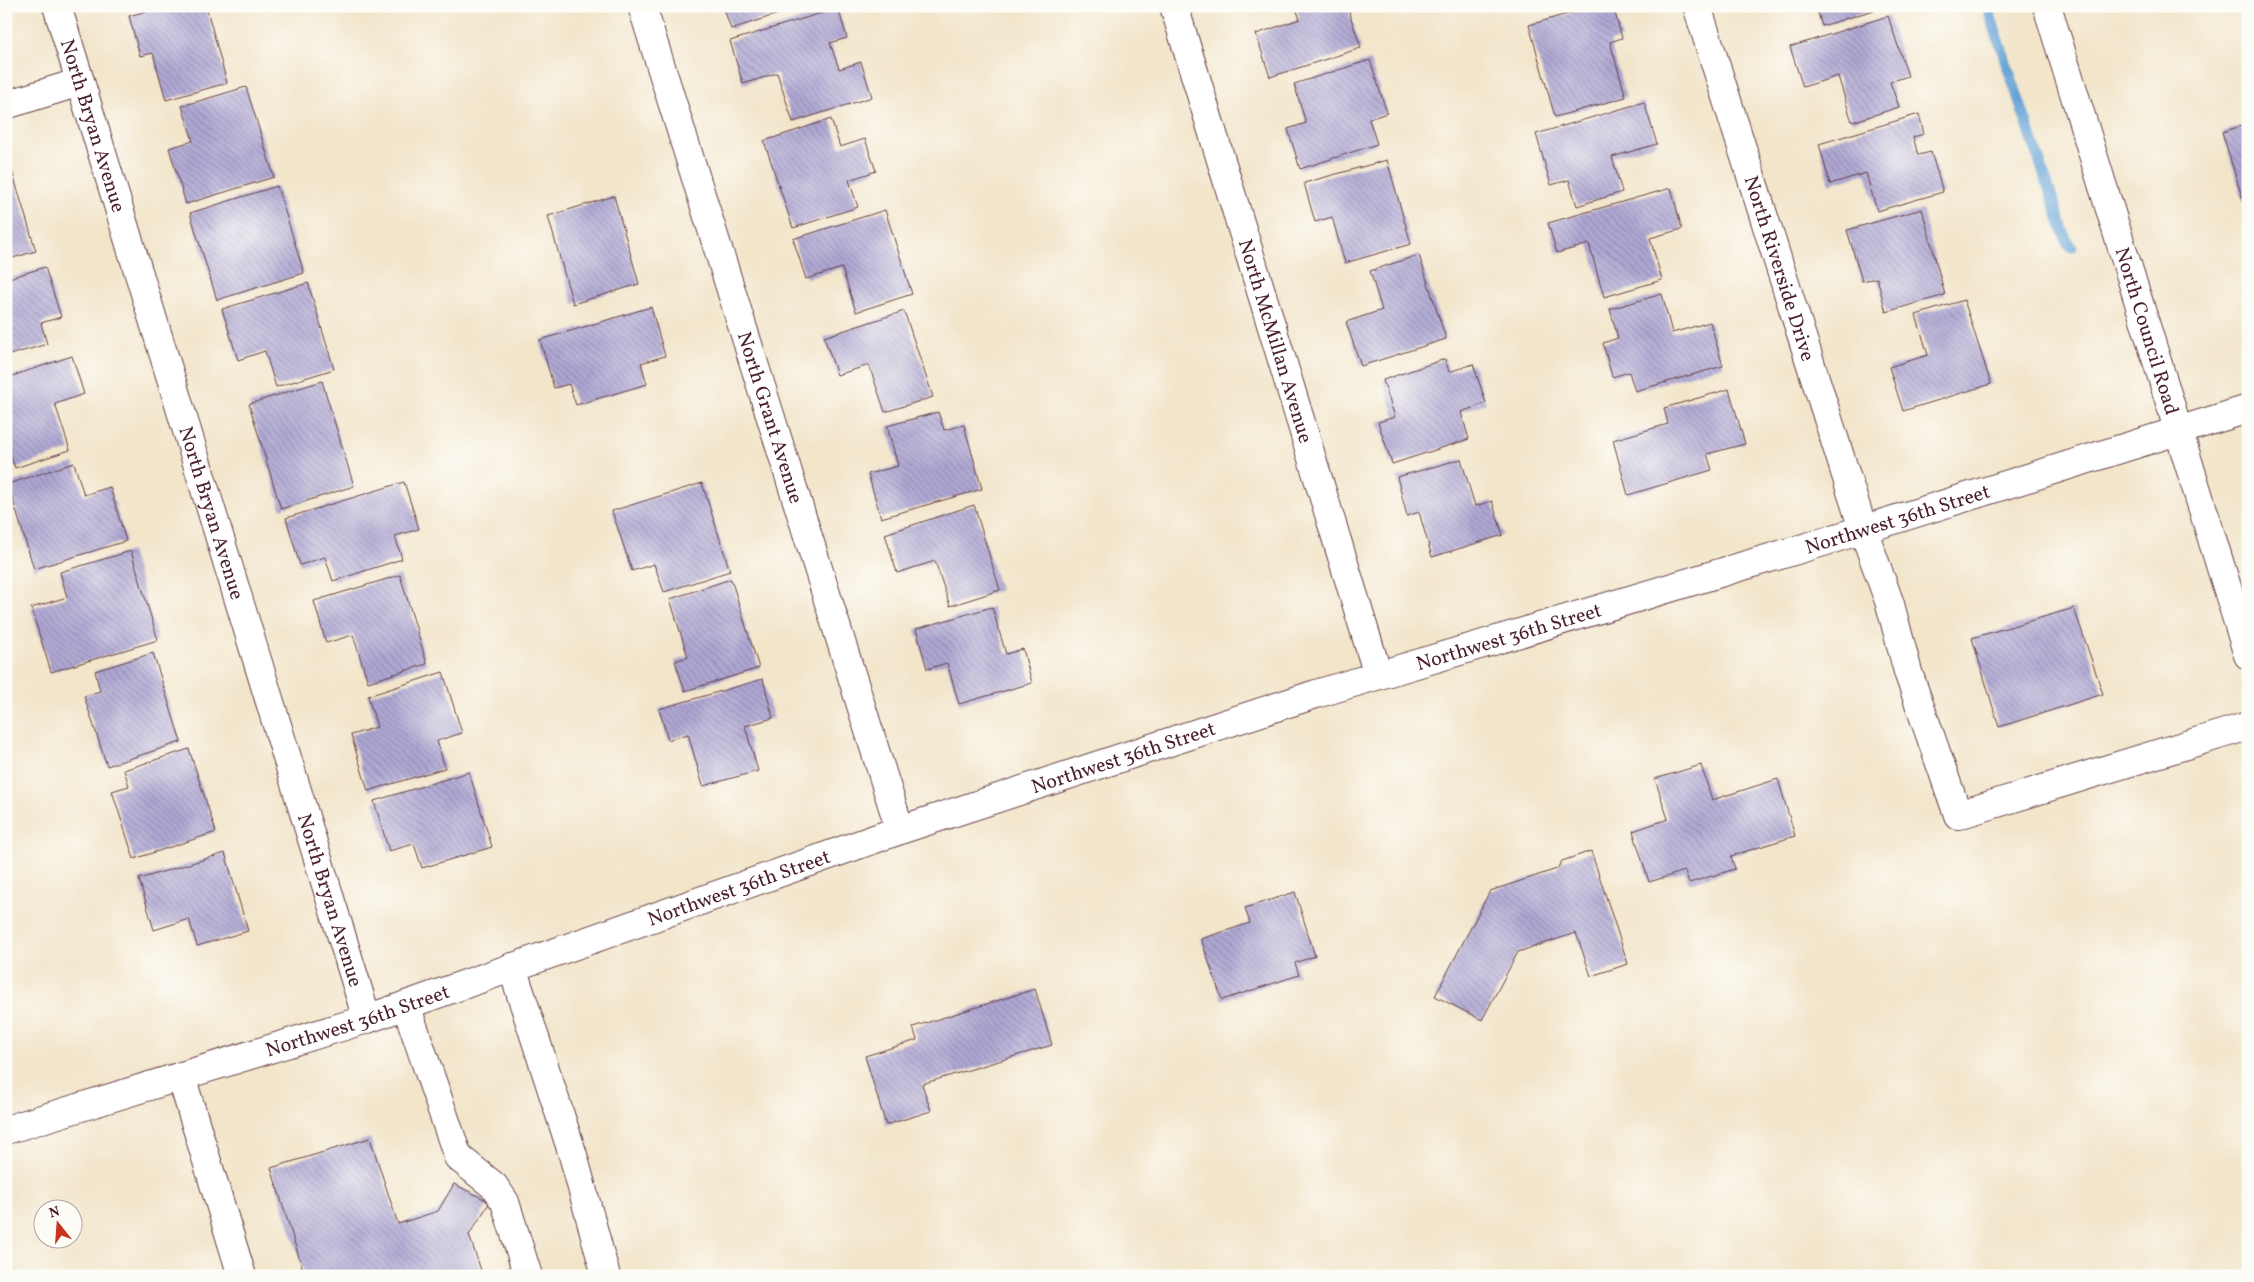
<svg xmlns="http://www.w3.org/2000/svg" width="2254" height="1282" font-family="Vollkorn,serif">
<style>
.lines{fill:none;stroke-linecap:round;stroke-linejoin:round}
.stream{stroke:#64a2d5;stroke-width:11}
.building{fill:url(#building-back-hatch)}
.minor-casing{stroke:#633d43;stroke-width:30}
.major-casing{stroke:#633d43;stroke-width:30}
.minor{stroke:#fff;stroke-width:28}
.major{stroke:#fff;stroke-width:28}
.labels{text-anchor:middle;stroke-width:4.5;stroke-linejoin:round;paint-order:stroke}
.street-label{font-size:20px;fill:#4a1f2b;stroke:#fdfcf7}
</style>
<defs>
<pattern id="building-back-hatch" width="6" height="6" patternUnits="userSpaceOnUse" patternTransform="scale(1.25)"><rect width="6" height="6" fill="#afa8d4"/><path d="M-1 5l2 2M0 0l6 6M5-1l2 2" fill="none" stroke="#9088ac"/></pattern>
</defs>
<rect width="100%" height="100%" fill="#fdfcf7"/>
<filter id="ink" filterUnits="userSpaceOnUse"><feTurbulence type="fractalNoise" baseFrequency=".02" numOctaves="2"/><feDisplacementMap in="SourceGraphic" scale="10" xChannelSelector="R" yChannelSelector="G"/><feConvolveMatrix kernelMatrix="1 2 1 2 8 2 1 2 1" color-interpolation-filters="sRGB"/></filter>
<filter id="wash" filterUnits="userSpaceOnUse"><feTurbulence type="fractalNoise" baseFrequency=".0096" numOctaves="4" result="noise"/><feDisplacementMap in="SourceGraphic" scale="20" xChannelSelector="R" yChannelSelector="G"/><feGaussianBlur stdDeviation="1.12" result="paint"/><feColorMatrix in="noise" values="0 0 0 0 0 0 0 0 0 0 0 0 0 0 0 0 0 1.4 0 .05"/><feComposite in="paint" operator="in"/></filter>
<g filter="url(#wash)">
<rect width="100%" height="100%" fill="#f2e5ca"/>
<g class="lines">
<!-- stream -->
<polyline class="stream" points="1987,6 2067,242 2072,247"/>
</g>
<g id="blocks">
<!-- building -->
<g class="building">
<polygon points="164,6 206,6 227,83 166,100 153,53 140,56 129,16"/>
<polygon points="723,6 800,6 800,7 731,29"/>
<polygon points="1295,6 1347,6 1361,48 1270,77 1256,34 1300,19"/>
<polygon points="1595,6 1613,6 1622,38 1610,42 1626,97 1555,117 1529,25"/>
<polygon points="1816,6 1876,6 1877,9 1822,26"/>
<polygon points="838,8 847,38 830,43 839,69 861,62 872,97 793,122 777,73 743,84 730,41"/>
<polygon points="1888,16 1908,76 1890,82 1899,107 1852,122 1838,76 1803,87 1790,47"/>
<polygon points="1370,60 1387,113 1369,119 1377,144 1300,169 1288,129 1306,123 1294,84"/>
<polygon points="246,87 274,177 186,204 169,148 193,141 182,106"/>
<polygon points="1644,102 1657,144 1612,157 1622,192 1577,206 1569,180 1551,185 1536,134"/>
<polygon points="1919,114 1924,134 1913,137 1918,155 1931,152 1943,192 1877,211 1866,173 1830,184 1819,144"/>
<polygon points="831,119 840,147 865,139 876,171 849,180 858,207 793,228 764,141"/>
<polygon points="2248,124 2248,213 2247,213 2222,132"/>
<polygon points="1387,160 1411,244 1345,263 1332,217 1315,222 1304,183"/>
<polygon points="9,161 36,251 6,260 6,162"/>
<polygon points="277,186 304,273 217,300 190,213"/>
<polygon points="1671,188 1682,229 1650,238 1662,280 1604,297 1589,244 1557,253 1548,223"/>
<polygon points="614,196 639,284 573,304 548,216"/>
<polygon points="1922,209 1945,295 1886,312 1877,278 1862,281 1847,230"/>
<polygon points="885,210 912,294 856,312 842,268 806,279 793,239"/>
<polygon points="1419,255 1446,339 1361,366 1346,322 1382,310 1370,271"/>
<polygon points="45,267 61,317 41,323 47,344 6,356 6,279"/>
<polygon points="308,283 334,369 276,387 265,351 238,360 222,309"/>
<polygon points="1662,294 1672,333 1710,322 1723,366 1635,391 1629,372 1612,377 1603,343 1618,338 1610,309"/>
<polygon points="1964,300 1991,384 1903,411 1889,367 1928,355 1916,315"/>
<polygon points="651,307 665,356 641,363 647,384 576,405 569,384 554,388 540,340"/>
<polygon points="904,311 933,397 885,412 869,365 837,375 824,337"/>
<polygon points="72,356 84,394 55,404 70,450 15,468 6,442 6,378"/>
<polygon points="1445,359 1449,372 1473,364 1486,403 1461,412 1469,439 1392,464 1378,422 1395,417 1383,380"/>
<polygon points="322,381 354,486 281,509 249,404"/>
<polygon points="1729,389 1745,444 1707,454 1712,470 1628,495 1613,440 1668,424 1664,408"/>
<polygon points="938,412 944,430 964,425 982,489 881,518 868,474 898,466 887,426"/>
<polygon points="1461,459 1475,506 1492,501 1503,535 1432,557 1419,512 1407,516 1397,477"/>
<polygon points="74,463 84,495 110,487 126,541 34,569 8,484"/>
<polygon points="404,482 419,529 395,536 402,559 333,581 325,557 300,565 286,518"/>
<polygon points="702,483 730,571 664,592 654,564 632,571 612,511"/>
<polygon points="974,505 1000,590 950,606 935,561 897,573 885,534"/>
<polygon points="131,551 158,640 51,672 31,608 67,597 60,572"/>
<polygon points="400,575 427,664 368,682 353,635 326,643 314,601"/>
<polygon points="731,579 759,668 685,691 675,661 688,657 670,599"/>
<polygon points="992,607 1006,654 1023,649 1032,683 959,704 947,663 927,669 916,629"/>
<polygon points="2074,608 2103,694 1999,727 1972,638"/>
<polygon points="153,653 181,742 107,766 84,696 100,691 95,671"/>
<polygon points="443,672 462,733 437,741 445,768 368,791 351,735 377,727 368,696"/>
<polygon points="763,679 773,718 745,726 758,771 703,786 688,734 668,740 659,709"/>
<polygon points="189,749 216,832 134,859 112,791 129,786 124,770"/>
<polygon points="1701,765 1712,800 1778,779 1795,836 1731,856 1735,869 1689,883 1685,871 1649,882 1633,831 1668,819 1655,779"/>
<polygon points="469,772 492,847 422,868 414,844 389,851 374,801"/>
<polygon points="1591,851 1628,964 1591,976 1576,933 1518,952 1482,1020 1435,996 1490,891 1557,869 1562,861"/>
<polygon points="225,853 248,931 197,946 189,919 154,930 139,879"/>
<polygon points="1295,892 1315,956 1295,963 1299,975 1222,1000 1201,939 1250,923 1245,908"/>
<polygon points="1035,989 1052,1045 922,1084 931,1111 886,1125 865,1056 917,1040 913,1027"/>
<polygon points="370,1138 398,1224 438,1211 454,1184 490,1202 469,1235 483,1276 305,1276 271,1168"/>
</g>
</g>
</g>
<g filter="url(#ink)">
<use href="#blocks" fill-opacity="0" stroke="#633d43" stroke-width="1"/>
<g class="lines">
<!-- minor casing -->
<g class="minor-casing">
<g id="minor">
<path id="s1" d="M57,6L367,1019"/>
<path id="s2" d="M642,6L900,830"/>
<path id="s3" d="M1174,6L1378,675"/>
<path id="s4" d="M1697,6L1863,529L1890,604L1908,672L1958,815L2248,726"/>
<polyline points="6,105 80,82"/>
<polyline points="512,967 573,1155 606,1276"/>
<polyline points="406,1005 458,1157 494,1186 505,1202 528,1276"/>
<polyline points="181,1076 242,1276"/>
<path id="s5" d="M6,1130L367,1019L900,830L1316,694L1820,543L2248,409"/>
</g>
</g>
<!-- major casing -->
<g class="major-casing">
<g id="major">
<path id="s6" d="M2047,6L2248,655"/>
</g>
</g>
<!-- minor -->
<use href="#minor" class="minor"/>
<!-- major -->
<use href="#major" class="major"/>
</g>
</g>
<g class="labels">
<!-- street labels -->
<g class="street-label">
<text dy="7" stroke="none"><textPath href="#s1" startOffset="125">North Bryan Avenue</textPath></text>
<text dy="7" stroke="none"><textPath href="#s4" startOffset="275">North Riverside Drive</textPath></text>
<text dy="7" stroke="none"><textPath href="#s6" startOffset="340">North Council Road</textPath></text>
<text dy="7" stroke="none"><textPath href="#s3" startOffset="350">North McMillan Avenue</textPath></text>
<text dy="7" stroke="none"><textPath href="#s2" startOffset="431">North Grant Avenue</textPath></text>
<text dy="7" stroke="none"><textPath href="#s1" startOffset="530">North Bryan Avenue</textPath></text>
<text dy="7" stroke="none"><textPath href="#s5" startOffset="1988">Northwest 36th Street</textPath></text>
<text dy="7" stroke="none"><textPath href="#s5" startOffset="1582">Northwest 36th Street</textPath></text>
<text dy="7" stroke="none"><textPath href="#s5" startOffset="1178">Northwest 36th Street</textPath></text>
<text dy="7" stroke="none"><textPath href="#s5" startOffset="772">Northwest 36th Street</textPath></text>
<text dy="7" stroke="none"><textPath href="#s1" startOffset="935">North Bryan Avenue</textPath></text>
<text dy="7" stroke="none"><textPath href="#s5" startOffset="368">Northwest 36th Street</textPath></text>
</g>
</g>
<!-- margin -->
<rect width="2254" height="1282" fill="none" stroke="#fdfcf7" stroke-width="25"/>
<!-- north arrow -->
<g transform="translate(58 1224) rotate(343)"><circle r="24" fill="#fdfcf7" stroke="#b5a4a5"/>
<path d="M0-4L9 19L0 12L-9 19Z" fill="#c8321e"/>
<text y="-8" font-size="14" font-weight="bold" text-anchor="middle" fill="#4a1f2b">N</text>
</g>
</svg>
